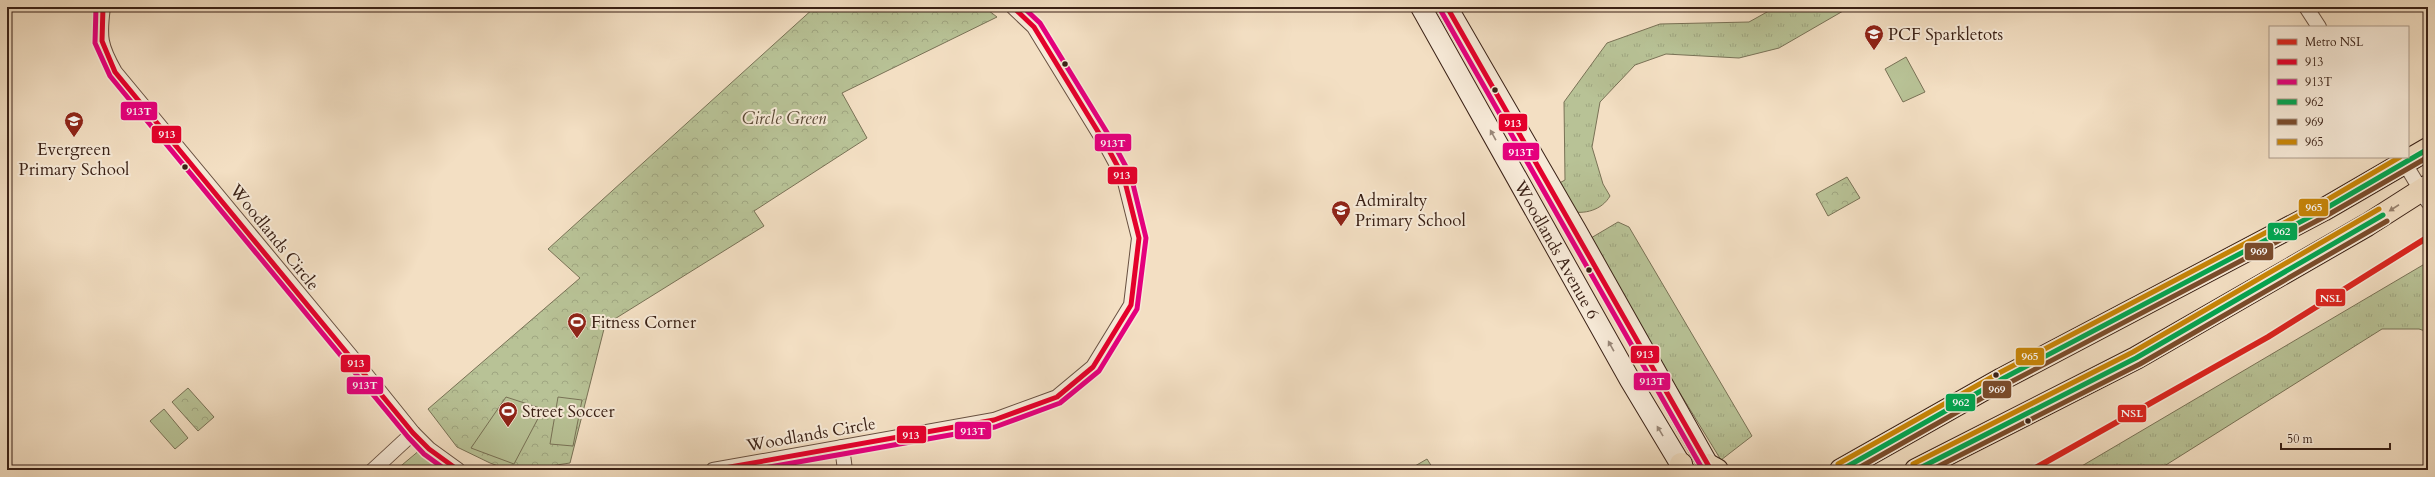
<svg xmlns="http://www.w3.org/2000/svg" width="2435" height="477" font-family="Cardo,serif">
<style>
.grass{fill:url(#grass-tufts);stroke:#797256}
.forest{fill:url(#forest-crowns);stroke:#797256}
.pitch{fill:#b8c296;stroke:#797256}
.lines{fill:none;stroke-linecap:round;stroke-linejoin:round}
.street-casing{stroke:#685041;stroke-width:16}
.secondary-casing{stroke:#3a2116;stroke-width:22}
.primary-casing{stroke:#3a2116;stroke-width:24}
.street{stroke:#f7ead8;stroke-width:14}
.secondary{stroke:#f7ead8;stroke-width:20}
.primary{stroke:#f3dfc3;stroke-width:22}
.bus-1-casing{stroke:#f7ead8;stroke-width:8}
.bus-2-casing{stroke:#f7ead8;stroke-width:8}
.bus-3-casing{stroke:#f7ead8;stroke-width:8}
.bus-4-casing{stroke:#f7ead8;stroke-width:8}
.bus-5-casing{stroke:#f7ead8;stroke-width:8}
.bus-1{stroke:#e4002b;stroke-width:5}
.bus-2{stroke:#e5007d;stroke-width:5}
.bus-3{stroke:#00a651;stroke-width:5}
.bus-4{stroke:#7a4b2a;stroke-width:5}
.bus-5{stroke:#c88506;stroke-width:5}
.metro-1-casing{stroke:#f7ead8;stroke-width:9}
.metro-1{stroke:#dc241f;stroke-width:6}
.oneway{fill:#988677}
.oneway2{fill:#96806c}
.bus-dot{fill:#3a2116;stroke:#f7ead8;stroke-width:1.5}
.labels{text-anchor:middle;stroke-width:4;stroke-linejoin:round;paint-order:stroke}
.poi-label{font-size:17px;fill:#3a2116;stroke:#f7ead8;text-anchor:start}
.park-label{font-size:17px;font-style:italic;fill:#5a4936;stroke:#f7ead8}
.street-label{font-size:17px;fill:#3a2116;stroke:#f7ead8}
.line-badge{stroke:#f7ead8;stroke-width:1.5}
.badge-label{font-size:11px;text-anchor:middle;font-weight:bold;fill:#fff}
</style>
<defs>
<pattern id="grass-tufts" width="24" height="20" patternUnits="userSpaceOnUse"><rect width="24" height="20" fill="#b8c296"/><path d="M3 7l-1-3M5 7V3M7 7l1-3M15 17l-1-3M17 17v-4M19 17l1-3" fill="none" stroke="#9fa681"/></pattern>
<pattern id="forest-crowns" width="20" height="18" patternUnits="userSpaceOnUse"><rect width="20" height="18" fill="#b8c296"/><path d="M2 6a3 3 0 1 1 6 0M12 15a3 3 0 1 1 6 0" fill="none" stroke="#9fa681"/></pattern>
</defs>
<rect width="100%" height="100%" fill="#f3dfc3"/>
<filter id="stains"><feTurbulence type="fractalNoise" baseFrequency=".005" numOctaves="4"/><feColorMatrix values="0 0 0 0 .2 0 0 0 0 .09 0 0 0 0 .02 0 0 0 .5 -.17"/></filter>
<radialGradient id="worn" r=".72"><stop offset=".6" stop-color="#630" stop-opacity="0"/><stop offset="1" stop-color="#630" stop-opacity=".3"/></radialGradient>
<!-- grass -->
<g class="grass">
<path d="M1776,7H1850L1779,48L1739,58L1666,54L1635,65L1600,102L1592,147L1603,184L1610,196C1602,210 1584,215 1570,211L1554,186L1565,180L1564,102L1607,43L1660,24L1749,22Z"/>
<polygon points="1618,222 1629,227 1752,436 1721,460 1591,248 1591,238"/>
<polygon points="2428,262 2428,332 2419,329 2382,329 2158,470 2075,470"/>
</g>
<!-- forest -->
<g class="forest">
<polygon points="815,7 984,7 997,17 842,93 867,138 754,211 764,226 605,325 570,463 523,470 509,470 490,463 457,447 428,409 580,278 548,249"/>
<polygon points="1847,177 1860,198 1828,216 1816,194"/>
<polygon points="188,388 214,417 198,431 172,402"/>
</g>
<!-- pitch -->
<g class="pitch">
<polygon points="1906,57 1925,92 1903,102 1885,69"/>
<polygon points="506,397 543,409 514,464 471,448"/>
<polygon points="558,397 582,400 573,446 550,444"/>
<polygon points="164,409 188,438 175,449 150,421"/>
<polygon points="427,444 449,470 396,470"/>
<polygon points="1427,459 1434,470 1417,470 1415,466"/>
</g>
<g class="lines">
<!-- street casing -->
<g class="street-casing">
<g id="street">
<path d="M103,7C99,37 100,46 115,72L360,367L413,433L429,449L458,470"/>
<polyline points="2306,7 2319,27"/>
<polyline points="2401,157 2428,202"/>
<polyline points="842,447 845,470"/>
<polyline points="373,470 413,433"/>
<polyline points="713,470 994,420 1057,397 1093,367 1131,305 1139,238 1124,178 1105,143 1034,27 1013,7"/>
</g>
</g>
<!-- secondary casing -->
<g class="secondary-casing">
<g id="secondary">
<path id="s1" d="M1421,7L1630,380L1684,470"/>
<polyline points="1447,7 1576,230 1711,470"/>
</g>
</g>
<!-- primary casing -->
<g class="primary-casing">
<g id="primary">
<polyline points="1681,464 1682,470"/>
<polyline points="1708,465 1717,470"/>
<polyline points="1841,470 2002,379 2323,210 2428,149"/>
<polyline points="1916,470 2136,358 2367,225 2428,186"/>
</g>
</g>
<!-- street -->
<use href="#street" class="street"/>
<!-- secondary -->
<use href="#secondary" class="secondary"/>
<!-- primary -->
<use href="#primary" class="primary"/>
<!-- bus-1 casing -->
<g class="bus-1-casing">
<g id="bus-1">
<polyline points="103,7 102,41 115,72 413,433 429,449 458,470"/>
<polyline points="1447,7 1711,470"/>
<polyline points="713,470 994,420 1057,397 1093,367 1131,305 1139,238 1124,178 1105,143 1034,27 1013,7"/>
</g>
</g>
<!-- bus-2 casing -->
<g class="bus-2-casing">
<g id="bus-2">
<polyline points="96,7 95,43 110,76 408,437 424,454 446,470"/>
<polyline points="1441,11 1703,470"/>
<polyline points="753,470 995,427 1060,403 1099,371 1137,309 1146,238 1131,176 1111,139 1040,23 1023,7"/>
</g>
</g>
<!-- bus-3 casing -->
<g class="bus-3-casing">
<g id="bus-3">
<polyline points="1841,470 2002,379 2323,210 2428,149"/>
<polyline points="1916,470 2136,358 2383,215"/>
</g>
</g>
<!-- bus-4 casing -->
<g class="bus-4-casing">
<g id="bus-4">
<polyline points="1855,470 2005,385 2326,216 2428,157"/>
<polyline points="1931,470 2140,364 2387,221"/>
</g>
</g>
<!-- bus-5 casing -->
<g class="bus-5-casing">
<g id="bus-5">
<polyline points="1838,464 1999,373 2320,204 2400,157"/>
<polyline points="1913,464 2133,352 2379,209"/>
</g>
</g>
<!-- bus-1 -->
<use href="#bus-1" class="bus-1"/>
<!-- bus-2 -->
<use href="#bus-2" class="bus-2"/>
<!-- bus-3 -->
<use href="#bus-3" class="bus-3"/>
<!-- bus-4 -->
<use href="#bus-4" class="bus-4"/>
<!-- bus-5 -->
<use href="#bus-5" class="bus-5"/>
<!-- metro-1 casing -->
<g class="metro-1-casing">
<polyline id="metro-1" points="2032,470 2268,337 2428,237"/>
</g>
<!-- metro-1 -->
<use href="#metro-1" class="metro-1"/>
</g>
<!-- one-way arrows -->
<defs><path id="oneway-solid" d="M-6-.8H1V-3.2L6.5 0L1 3.2V.8H-6Z"/></defs>
<g class="oneway">
<use href="#oneway-solid" transform="translate(1493 135) rotate(-119)"/>
<use href="#oneway-solid" transform="translate(1611 346) rotate(-119)"/>
<use href="#oneway-solid" transform="translate(1660 431) rotate(-121)"/>
</g>
<use class="oneway2" href="#oneway-solid" transform="translate(2394 208) rotate(147)"/>
<!-- icons -->
<defs>
<g id="school-pin" transform="scale(1)"><path d="M0 17L-7.5 6A9.5 9.5 0 1 1 7.5 6Z" fill="#8f2418" stroke="#f7ead8"/><path d="M0-5L7-2L0 1L-7-2ZM-4 1L0 2.5L4 1V4Q0 6-4 4Z" fill="#fff"/></g>
<g id="stadium-pin" transform="scale(1)"><path d="M0 17L-7.5 6A9.5 9.5 0 1 1 7.5 6Z" fill="#8f2418" stroke="#f7ead8"/><path d="M0-5a6.5 5 0 1 0 0 10a6.5 5 0 1 0 0-10ZM-3.5-1.8h7v3.6h-7Z" fill="#fff"/></g>
</defs>
<g fill-rule="evenodd">
<use href="#school-pin" x="1874" y="34"/>
<use href="#school-pin" x="74" y="121"/>
<use href="#school-pin" x="1341" y="210"/>
<use href="#stadium-pin" x="577" y="322"/>
<use href="#stadium-pin" x="508" y="411"/>
</g>
<!-- markers -->
<g class="bus-dot">
<circle cx="1065" cy="64" r="3.5"/>
<circle cx="1495" cy="90" r="3.5"/>
<circle cx="185" cy="167" r="3.5"/>
<circle cx="1589" cy="270" r="3.5"/>
<circle cx="1996" cy="375" r="3.5"/>
<circle cx="2028" cy="421" r="3.5"/>
</g>
<g class="labels">
<!-- poi labels -->
<g class="poi-label">
<text x="1888" y="40">PCF Sparkletots</text>
<text x="74" y="155" text-anchor="middle">Evergreen<tspan x="74" dy="20">Primary School</tspan></text>
<text x="1355" y="206">Admiralty<tspan x="1355" dy="20">Primary School</tspan></text>
<text x="591" y="328">Fitness Corner</text>
<text x="522" y="417">Street Soccer</text>
</g>
<!-- park labels -->
<g class="park-label">
<text x="784" y="124">Circle Green</text>
</g>
<!-- street labels -->
<g class="street-label">
<text transform="translate(275 237) rotate(51)" y="6">Woodlands Circle</text>
<text dy="6" stroke="none"><textPath href="#s1" startOffset="278">Woodlands Avenue 6</textPath></text>
<text transform="translate(811 434) rotate(-10)" y="6">Woodlands Circle</text>
</g>
</g>
<g class="line-badge">
<rect x="120" y="101" width="38" height="20" rx="4" fill="#e5007d"/>
<rect x="1498" y="113" width="30" height="19" rx="4" fill="#e4002b"/>
<rect x="151" y="125" width="31" height="19" rx="4" fill="#e4002b"/>
<rect x="1094" y="133" width="38" height="19" rx="4" fill="#e5007d"/>
<rect x="1502" y="142" width="38" height="19" rx="4" fill="#e5007d"/>
<rect x="1107" y="166" width="31" height="19" rx="4" fill="#e4002b"/>
<rect x="2298" y="198" width="31" height="19" rx="4" fill="#c88506"/>
<rect x="2267" y="222" width="31" height="19" rx="4" fill="#00a651"/>
<rect x="2244" y="242" width="30" height="19" rx="4" fill="#7a4b2a"/>
<rect x="2315" y="288" width="31" height="19" rx="4" fill="#dc241f"/>
<rect x="1630" y="345" width="30" height="19" rx="4" fill="#e4002b"/>
<rect x="2015" y="347" width="30" height="19" rx="4" fill="#c88506"/>
<rect x="340" y="354" width="31" height="19" rx="4" fill="#e4002b"/>
<rect x="1633" y="372" width="38" height="19" rx="4" fill="#e5007d"/>
<rect x="346" y="376" width="38" height="19" rx="4" fill="#e5007d"/>
<rect x="1982" y="380" width="30" height="19" rx="4" fill="#7a4b2a"/>
<rect x="1945" y="393" width="31" height="19" rx="4" fill="#00a651"/>
<rect x="2117" y="404" width="30" height="19" rx="4" fill="#dc241f"/>
<rect x="954" y="421" width="38" height="19" rx="4" fill="#e5007d"/>
<rect x="896" y="425" width="31" height="19" rx="4" fill="#e4002b"/>
</g>
<g class="badge-label">
<text x="139" y="115">913T</text>
<text x="1513" y="127">913</text>
<text x="167" y="138">913</text>
<text x="1113" y="147">913T</text>
<text x="1521" y="156">913T</text>
<text x="1122" y="179">913</text>
<text x="2314" y="211">965</text>
<text x="2282" y="235">962</text>
<text x="2259" y="255">969</text>
<text x="2331" y="302">NSL</text>
<text x="1645" y="358">913</text>
<text x="2030" y="360">965</text>
<text x="356" y="367">913</text>
<text x="1652" y="385">913T</text>
<text x="365" y="389">913T</text>
<text x="1997" y="393">969</text>
<text x="1961" y="406">962</text>
<text x="2132" y="417">NSL</text>
<text x="973" y="435">913T</text>
<text x="911" y="439">913</text>
</g>
<!-- margin -->
<rect width="2435" height="477" fill="none" stroke="#f3dfc3" stroke-width="24"/>
<rect x="8" y="8" width="2419" height="461" fill="none" stroke="#3a2116" stroke-width="2"/>
<rect x="12" y="12" width="2411" height="453" fill="none" stroke="#3a2116"/>
<!-- legend -->
<rect x="2269" y="26" width="140" height="132" fill="#f7ead8" stroke="#ab9a8a"/>
<rect x="2277" y="39" width="20" height="6" fill="#dc241f" stroke="#ab9a8a"/>
<text x="2305" y="46" font-size="12" fill="#3a2116">Metro NSL</text>
<rect x="2277" y="59" width="20" height="6" fill="#e4002b" stroke="#ab9a8a"/>
<text x="2305" y="66" font-size="12" fill="#3a2116">913</text>
<rect x="2277" y="79" width="20" height="6" fill="#e5007d" stroke="#ab9a8a"/>
<text x="2305" y="86" font-size="12" fill="#3a2116">913T</text>
<rect x="2277" y="99" width="20" height="6" fill="#00a651" stroke="#ab9a8a"/>
<text x="2305" y="106" font-size="12" fill="#3a2116">962</text>
<rect x="2277" y="119" width="20" height="6" fill="#7a4b2a" stroke="#ab9a8a"/>
<text x="2305" y="126" font-size="12" fill="#3a2116">969</text>
<rect x="2277" y="139" width="20" height="6" fill="#c88506" stroke="#ab9a8a"/>
<text x="2305" y="146" font-size="12" fill="#3a2116">965</text>
<!-- scale -->
<path d="M2281 443v6h109v-6" fill="none" stroke="#3a2116" stroke-width="2"/>
<text x="2287" y="443" font-size="12" fill="#3a2116" stroke="#f7ead8" stroke-width="3" paint-order="stroke">50 m</text>
<rect width="100%" height="100%" filter="url(#stains)"/>
<rect width="100%" height="100%" fill="url(#worn)"/>
</svg>
